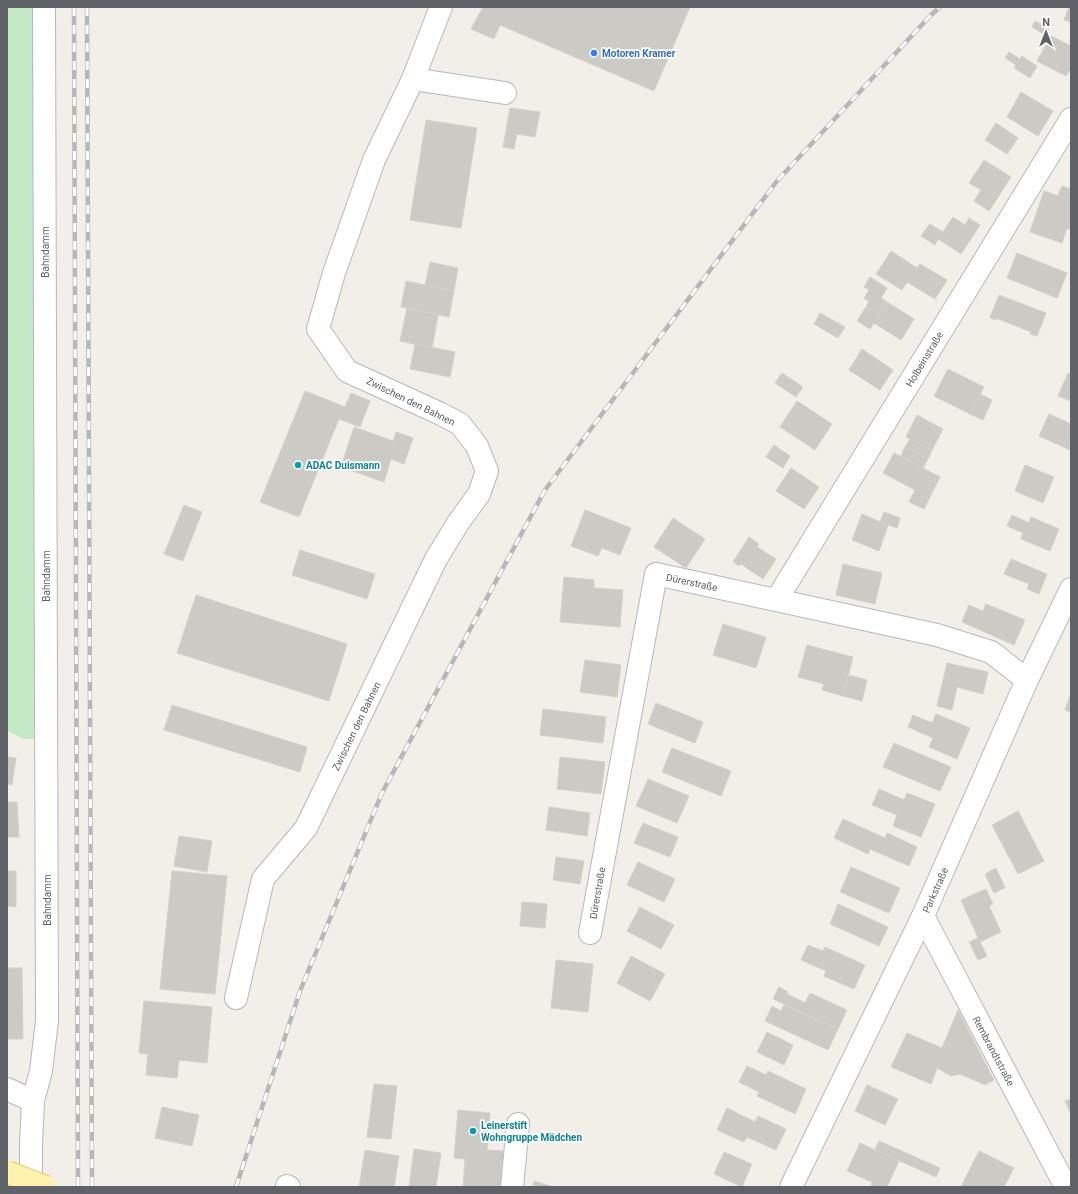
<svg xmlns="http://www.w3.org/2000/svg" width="1078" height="1194" font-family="Roboto,sans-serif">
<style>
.green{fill:#c5e8c5}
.building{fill:#cccac5;stroke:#d6d1c6}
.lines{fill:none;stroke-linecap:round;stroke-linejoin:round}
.minor-casing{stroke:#b5b8bc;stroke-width:24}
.minor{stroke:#fff;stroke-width:22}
.rail-casing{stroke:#b6b7b8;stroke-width:4.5}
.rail{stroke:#fff;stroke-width:3;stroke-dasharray:9;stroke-linecap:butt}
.major-bridge-casing{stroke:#f2c960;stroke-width:24;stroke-linecap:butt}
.major-bridge{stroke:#fff2af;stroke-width:22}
.shop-dot{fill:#3f7fe0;stroke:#fff;stroke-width:1.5}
.culture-dot{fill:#0f9aa8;stroke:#fff;stroke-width:1.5}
.labels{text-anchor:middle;stroke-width:3.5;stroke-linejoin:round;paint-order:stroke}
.shop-label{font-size:10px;font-weight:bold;fill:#366cbe;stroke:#fff;text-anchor:start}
.street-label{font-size:10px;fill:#5f6368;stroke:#fff}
.culture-label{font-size:10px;font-weight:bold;fill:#0d838f;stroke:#fff;text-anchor:start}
</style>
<rect width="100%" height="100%" fill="#f1efe8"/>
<!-- green -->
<polygon class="green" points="8,7 40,7 43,739 23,739 7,730"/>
<!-- building -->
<g class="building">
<polygon points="483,7 690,7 654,91 500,25 494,39 471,29"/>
<polygon points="1069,7 1071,7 1071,22 1064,20"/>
<polygon points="1035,21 1049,28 1045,35 1032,27"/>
<polygon points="1051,36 1071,46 1071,68 1066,76 1037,61"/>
<polygon points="1009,52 1020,59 1022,56 1037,66 1030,78 1014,68 1016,65 1005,58"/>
<polygon points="1021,92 1053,111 1038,136 1007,117"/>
<polygon points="510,108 540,112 535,137 517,134 514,149 503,147"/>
<polygon points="426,120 477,128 461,228 410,220"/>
<polygon points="996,123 1018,138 1007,154 985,140"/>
<polygon points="984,160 1011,177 989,211 974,201 981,190 969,183"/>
<polygon points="1062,186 1071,189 1071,200 1058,195"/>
<polygon points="1044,191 1071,200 1071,230 1067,228 1062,243 1030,232"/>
<polygon points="953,217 965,225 969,218 980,225 961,254 938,239 935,245 921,236 930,224 943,232"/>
<polygon points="891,251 917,268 920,264 947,280 935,299 907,282 902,290 876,274"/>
<polygon points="1017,253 1067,273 1057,298 1007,278"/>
<polygon points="430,262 458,268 454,291 425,285"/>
<polygon points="870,277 887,288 881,298 887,302 879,315 866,307 869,301 864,298 869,290 864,287"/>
<polygon points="406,281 454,291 449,317 401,307"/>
<polygon points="999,295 1046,313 1037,336 1030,334 1031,332 996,318 996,320 990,318"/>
<polygon points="887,302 914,319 901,340 874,323 870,329 857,321 866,307 879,315"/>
<polygon points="407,308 438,315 432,348 400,341"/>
<polygon points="820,313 845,327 838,338 814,324"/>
<polygon points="415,344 455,352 450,377 410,369"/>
<polygon points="862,349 893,370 880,390 849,370"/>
<polygon points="948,369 984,387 970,414 934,396"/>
<polygon points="782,373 803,387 796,397 775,383"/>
<polygon points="1068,373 1071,374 1071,401 1058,396"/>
<polygon points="305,391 345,407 351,393 370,401 360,427 339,419 299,517 260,502"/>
<polygon points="980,394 992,400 983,420 970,414"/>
<polygon points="797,401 832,424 815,450 780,427"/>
<polygon points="1049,414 1071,424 1070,450 1039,436"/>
<polygon points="917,415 943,429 932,450 906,437"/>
<polygon points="354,427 393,441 396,432 413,438 404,464 391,459 384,482 341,467"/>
<polygon points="910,439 932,450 928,459 905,447"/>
<polygon points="774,445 790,456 783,468 766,457"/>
<polygon points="905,447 928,459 923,468 901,456"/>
<polygon points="894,453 940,477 924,509 909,502 915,490 883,473"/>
<polygon points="1025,465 1054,477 1043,503 1015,491"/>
<polygon points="791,468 819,487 804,509 776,491"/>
<polygon points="184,505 202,512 183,561 164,554"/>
<polygon points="585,510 631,528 620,555 602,548 598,556 571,546"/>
<polygon points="884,512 900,518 897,528 880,522"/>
<polygon points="862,514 888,525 879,551 852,540"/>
<polygon points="1012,515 1029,523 1031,517 1059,529 1050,551 1021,539 1023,533 1007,526"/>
<polygon points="673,518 705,539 686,568 654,547"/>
<polygon points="749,537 759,544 757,547 776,559 763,579 741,564 739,566 733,562"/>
<polygon points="300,550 375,574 367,599 292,575"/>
<polygon points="1011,559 1047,574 1039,594 1027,589 1029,584 1004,574"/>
<polygon points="843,564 882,573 875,604 836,595"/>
<polygon points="564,577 594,580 594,588 623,590 620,627 560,622"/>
<polygon points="196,595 347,644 329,701 177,653"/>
<polygon points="986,604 1025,620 1014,645 962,622 969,605 983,611"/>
<polygon points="723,624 766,637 756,668 713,655"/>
<polygon points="807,645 853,657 843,696 822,690 824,684 798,677"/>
<polygon points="585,660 621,665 617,697 580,692"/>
<polygon points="947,663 988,672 983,694 957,687 952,710 937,706"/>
<polygon points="849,675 867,680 862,701 843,696"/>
<polygon points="1071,693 1071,712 1065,710"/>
<polygon points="656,703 703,722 695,743 648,724"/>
<polygon points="172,705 307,747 300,772 164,730"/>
<polygon points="543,709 606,717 603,743 540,735"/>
<polygon points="936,714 970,728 957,759 929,747 933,738 908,727 913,715 932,723"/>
<polygon points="894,743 951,767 940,791 883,767"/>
<polygon points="672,748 731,771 721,796 662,772"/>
<polygon points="7,757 16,758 12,785 7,784"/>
<polygon points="560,757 605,762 601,794 557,789"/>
<polygon points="648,779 689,796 677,823 636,806"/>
<polygon points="879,789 904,800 907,793 935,804 921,837 893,826 897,815 872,805"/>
<polygon points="7,802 17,802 19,837 7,837"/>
<polygon points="549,807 590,813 587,836 546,830"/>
<polygon points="1018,811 1044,861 1018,874 992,825"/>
<polygon points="843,819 885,838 887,833 917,847 909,866 870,849 868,854 834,838"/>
<polygon points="643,823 678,837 670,857 634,843"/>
<polygon points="179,836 212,841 207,872 174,866"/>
<polygon points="556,857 584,861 580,884 553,880"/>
<polygon points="638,862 675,879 664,902 627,885"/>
<polygon points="851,867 900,888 889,913 840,892"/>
<polygon points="996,868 1005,888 994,893 985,874"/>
<polygon points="7,871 16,871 16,907 7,906"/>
<polygon points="172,871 227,876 215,994 160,989"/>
<polygon points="986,889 993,904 989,906 1001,932 980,942 961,900"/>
<polygon points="522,902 547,904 545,928 520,926"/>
<polygon points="838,904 888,927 879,946 830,924"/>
<polygon points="640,907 674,925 661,949 627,931"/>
<polygon points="978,938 987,956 978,960 969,942"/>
<polygon points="808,945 823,951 825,947 865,965 854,989 824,976 826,971 801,960"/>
<polygon points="631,956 665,974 650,1001 617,983"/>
<polygon points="556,960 593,964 588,1012 551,1008"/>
<polygon points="7,968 22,968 23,1039 7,1039"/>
<polygon points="779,987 788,992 787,994 805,1003 810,993 847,1010 838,1029 773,999"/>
<polygon points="144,1001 212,1007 207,1063 179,1060 177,1078 146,1075 148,1054 139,1053"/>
<polygon points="784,1005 838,1029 828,1050 765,1021 772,1006 781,1011"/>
<polygon points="958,1010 994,1080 985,1085 960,1074 951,1076 937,1068 931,1084 891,1067 907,1033 942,1048"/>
<polygon points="767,1032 793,1045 784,1065 757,1052"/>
<polygon points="747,1066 766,1075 768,1071 806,1089 795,1114 757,1096 759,1092 739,1082"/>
<polygon points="374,1084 397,1086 391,1139 367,1137"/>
<polygon points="867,1085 898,1099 885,1125 855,1111"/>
<polygon points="1071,1099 1071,1115 1065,1101"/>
<polygon points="162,1107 199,1115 192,1146 155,1138"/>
<polygon points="727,1108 755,1122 758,1116 786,1129 776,1150 747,1137 744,1142 717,1130"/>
<polygon points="458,1110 490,1113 487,1150 503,1151 500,1187 463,1187 465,1159 454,1158"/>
<polygon points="879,1141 940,1168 936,1177 875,1150"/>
<polygon points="860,1143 899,1161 887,1187 874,1187 871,1186 872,1182 847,1171"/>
<polygon points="414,1149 441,1153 436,1187 409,1187"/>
<polygon points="365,1150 399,1156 394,1187 359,1187"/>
<polygon points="979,1151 1014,1168 1004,1187 961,1187"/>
<polygon points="724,1152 752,1164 742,1187 714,1174"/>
<polygon points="534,1181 554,1187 532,1187"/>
</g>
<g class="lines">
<!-- minor casing -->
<g class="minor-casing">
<g id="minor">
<polyline points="413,79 505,93"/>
<polyline points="777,599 1071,119"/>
<polyline points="923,916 1066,1187"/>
<polyline points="590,933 656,574 937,635 991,652 1027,680"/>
<polyline points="236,998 263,879 306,828 436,559 458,523 479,494 487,471 477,446 460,424 441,414 347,371 318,329 334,273 374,160 413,79 441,7"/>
<polyline points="7,1089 33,1101"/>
<polyline points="287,1186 289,1187"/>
<polyline points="31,1187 31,1144 33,1101 41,1071 47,1021 44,7"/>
<polyline points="512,1187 518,1124"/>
<polyline points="791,1187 923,916 1027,680 1071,589"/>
</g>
</g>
<!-- minor -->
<use href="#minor" class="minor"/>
<!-- rail casing -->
<g class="rail-casing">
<g id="rail">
<polyline points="74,7 78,1187"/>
<polyline points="87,7 92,1187"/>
<polyline points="236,1187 300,991 382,793 545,490 777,181 931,15 940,7"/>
</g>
</g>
<!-- rail -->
<use href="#rail" class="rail"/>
<!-- major-bridge casing -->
<g class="major-bridge-casing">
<polyline id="major-bridge" points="7,1172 46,1187"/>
</g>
<!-- major-bridge -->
<use href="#major-bridge" class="major-bridge"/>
</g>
<!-- markers -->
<circle class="shop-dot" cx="594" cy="53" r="4"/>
<g class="culture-dot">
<circle cx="298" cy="465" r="4"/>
<circle cx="473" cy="1131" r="4"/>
</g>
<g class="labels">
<!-- shop labels -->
<g class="shop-label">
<text x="602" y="57">Motoren Kramer</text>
</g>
<!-- street labels -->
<g class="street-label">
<text transform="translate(45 252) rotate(-90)" y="4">Bahndamm</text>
<text transform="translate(924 359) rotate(-59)" y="4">Holbeinstraße</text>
<text transform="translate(411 401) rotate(26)" y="4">Zwischen den Bahnen</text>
<text transform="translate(46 576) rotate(-90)" y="4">Bahndamm</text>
<text transform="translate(692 582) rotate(12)" y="4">Dürerstraße</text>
<text transform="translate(356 726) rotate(-64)" y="4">Zwischen den Bahnen</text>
<text transform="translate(935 890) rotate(-66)" y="4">Parkstraße</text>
<text transform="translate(597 893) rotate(-80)" y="4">Dürerstraße</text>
<text transform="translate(47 900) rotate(-90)" y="4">Bahndamm</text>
<text transform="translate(994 1051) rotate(62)" y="4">Rembrandtstraße</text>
</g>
<!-- culture labels -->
<g class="culture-label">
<text x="306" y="469">ADAC Duismann</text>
<text x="481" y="1129">Leinerstift<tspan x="481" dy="12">Wohngruppe Mädchen</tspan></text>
</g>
</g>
<!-- border -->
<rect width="1078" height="1194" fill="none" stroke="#5f6368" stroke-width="16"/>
<!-- north arrow -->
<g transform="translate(1046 32)" stroke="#ffffff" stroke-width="3" paint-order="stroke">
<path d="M0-3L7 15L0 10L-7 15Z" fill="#5f6368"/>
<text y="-6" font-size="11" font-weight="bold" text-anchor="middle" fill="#5f6368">N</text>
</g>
</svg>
